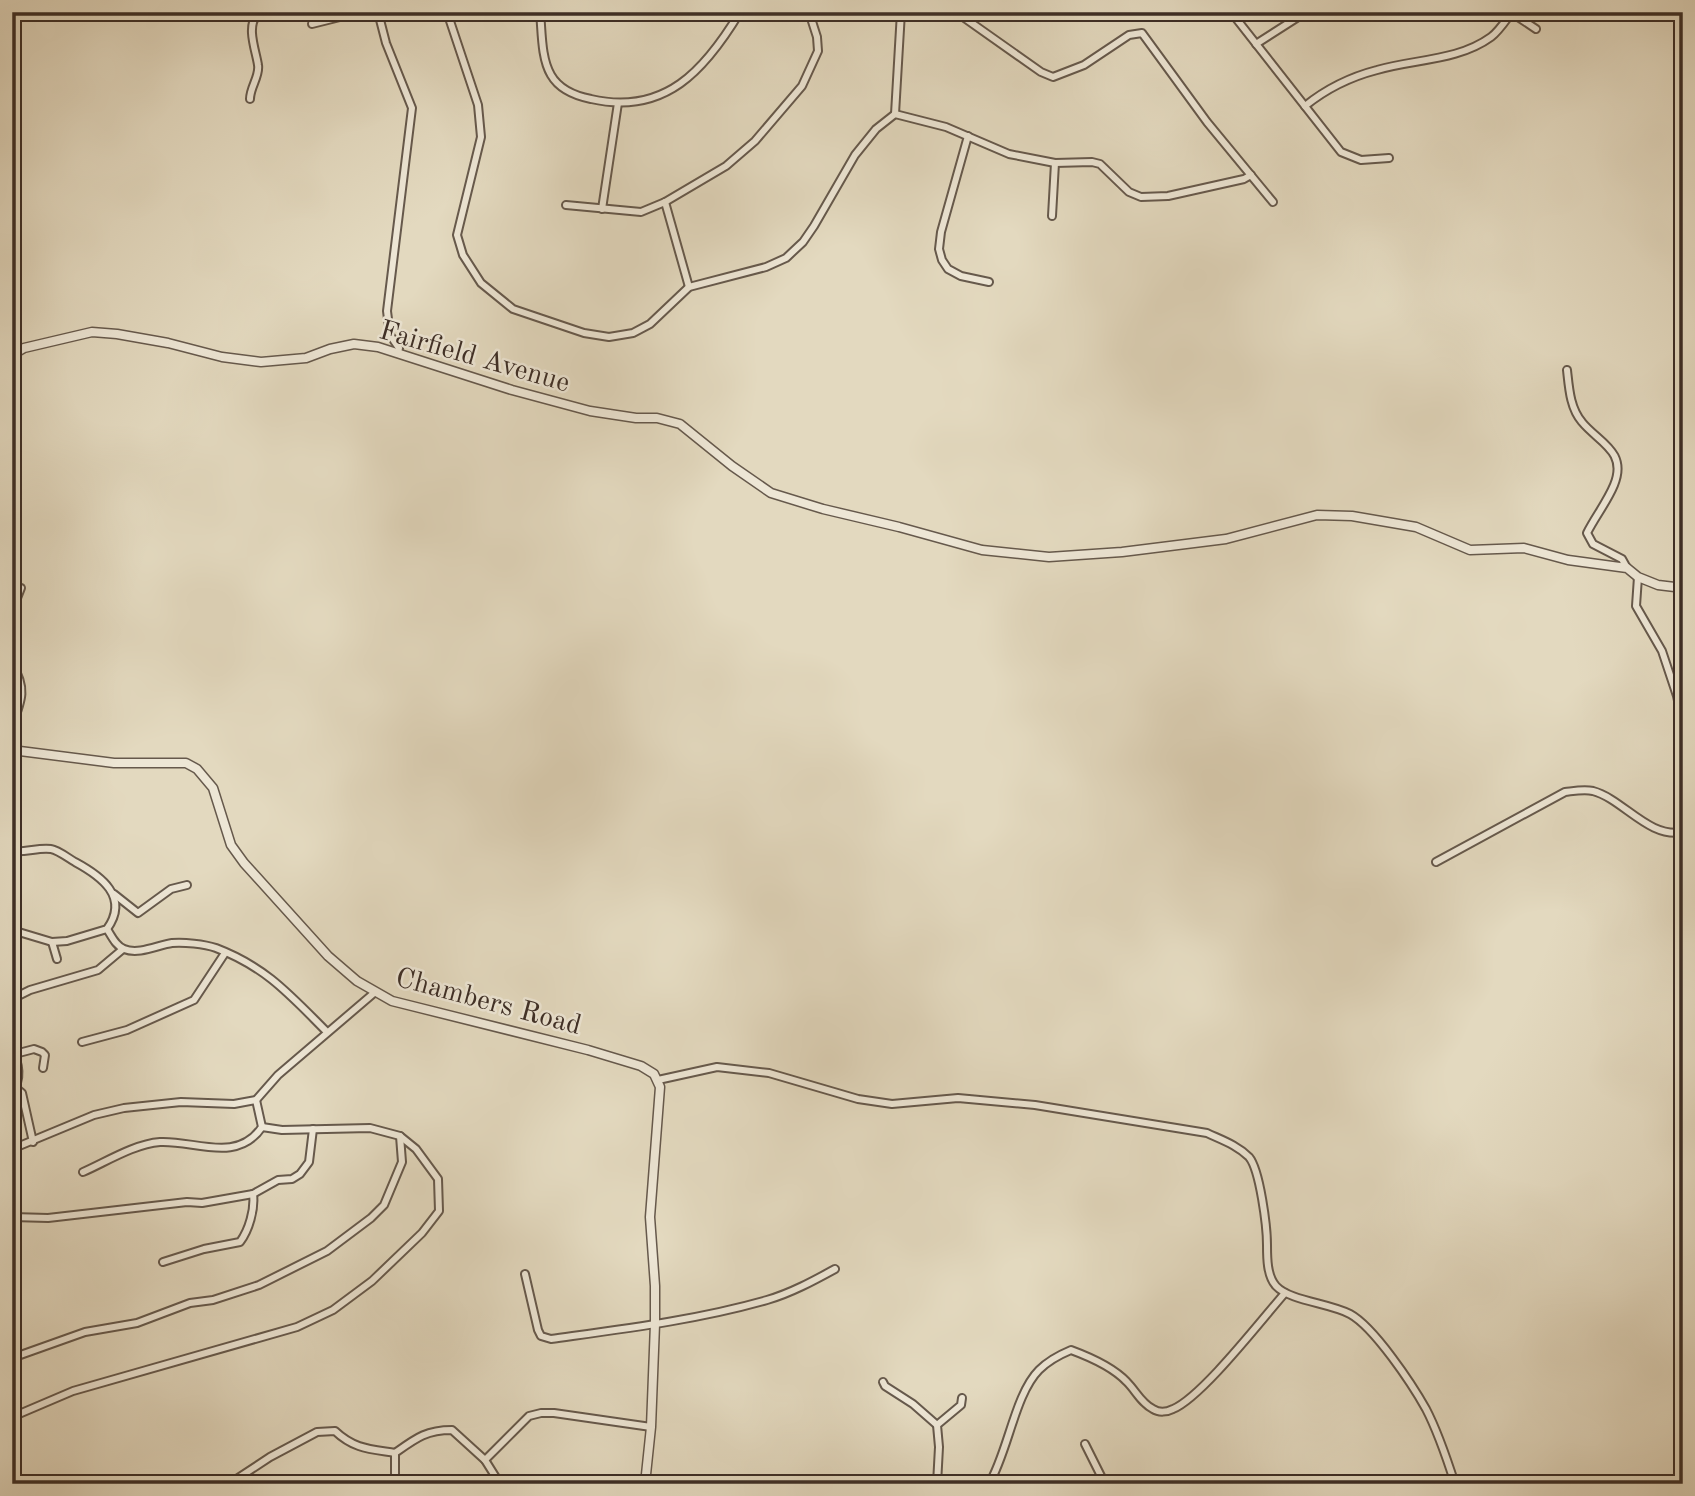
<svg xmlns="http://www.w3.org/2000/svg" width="1695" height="1496" font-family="'Old Standard TT',serif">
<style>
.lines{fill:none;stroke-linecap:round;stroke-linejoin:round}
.minor-casing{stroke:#66594c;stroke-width:10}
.tertiary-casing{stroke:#66594c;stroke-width:11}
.minor{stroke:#ede6d5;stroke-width:6}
.tertiary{stroke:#ede6d5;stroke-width:8}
.labels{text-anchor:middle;stroke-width:5;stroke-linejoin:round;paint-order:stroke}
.street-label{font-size:28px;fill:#3d2e26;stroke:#ede6d5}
</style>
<rect width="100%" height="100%" fill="#e3d9bf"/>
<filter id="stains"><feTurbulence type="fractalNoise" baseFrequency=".00286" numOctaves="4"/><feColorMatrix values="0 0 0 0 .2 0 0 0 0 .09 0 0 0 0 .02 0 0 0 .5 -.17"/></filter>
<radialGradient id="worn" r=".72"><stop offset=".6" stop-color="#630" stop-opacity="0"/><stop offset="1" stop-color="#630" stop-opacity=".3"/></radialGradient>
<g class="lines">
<!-- minor casing -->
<g class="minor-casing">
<g id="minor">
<polyline points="378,12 386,43 412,108 387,311 390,335 399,348 398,353"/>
<polyline points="447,12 478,105 481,137 457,235 463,255 481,283 513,309 584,333 609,337 633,333 650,324 689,287 766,267 786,258 803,242 814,226 855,155 876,129 895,114"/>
<path d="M540,12C542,32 541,58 551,75C559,89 576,96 591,99C665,116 705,70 740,12"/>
<polyline points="956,12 1041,72 1053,77 1084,65 1129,35 1142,33 1207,122 1273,202"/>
<polyline points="1048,12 1063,17 1079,12"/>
<polyline points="1231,12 1341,152 1361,160 1389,158"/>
<polyline points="1512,13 1536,29"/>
<polyline points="312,24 360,12"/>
<polyline points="1256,44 1306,12"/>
<path d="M250,99C250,87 260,76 258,65C256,51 246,27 257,15L268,12"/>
<path d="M1305,106C1326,89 1350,77 1377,70C1414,59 1458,61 1491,37C1499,31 1506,20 1512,12"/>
<polyline points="895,114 946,127 1009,154 1055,163 1092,162 1100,164 1129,192 1141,197 1168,196 1244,179 1251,175"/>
<polyline points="895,114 901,12"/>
<polyline points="968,136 941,232 939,249 942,260 948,269 961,276 989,282"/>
<polyline points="12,161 13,164"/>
<polyline points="665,202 689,287"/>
<polyline points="566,205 641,212 665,202 726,166 755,141 802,86 818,51 817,37 809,12"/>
<polyline points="602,209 618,103"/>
<polyline points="1052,216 1055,163"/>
<path d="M1567,370C1569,388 1570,408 1582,422C1598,442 1628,451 1614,485C1607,502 1595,517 1587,533L1593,544L1622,559L1627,568"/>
<polyline points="1638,577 1636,606 1662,651 1677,696 1683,724"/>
<polyline points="12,611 21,588"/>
<path d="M12,664C27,688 22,700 12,726"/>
<path d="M12,851C25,853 39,847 51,849C58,850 68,858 75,862C101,876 130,897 107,929L67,941L52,942L12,930"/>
<path d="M1436,862L1565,792C1574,791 1584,789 1593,791C1623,799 1649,839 1683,832"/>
<polyline points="114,894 138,913 171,889 187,885"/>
<path d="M107,929C112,937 116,946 124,949C139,955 158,945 172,943C184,942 204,944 216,948C266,967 290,995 327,1032"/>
<polyline points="52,942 57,959"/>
<polyline points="12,999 30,990 98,970 123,949"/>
<polyline points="82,1042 127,1030 194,1000 225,953"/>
<path d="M12,1051C19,1062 22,1081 12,1091"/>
<polyline points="15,1054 34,1049 42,1052 45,1055 43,1068"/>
<path d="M658,1080L717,1067L769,1073L858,1099L892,1104L958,1098L1035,1105L1207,1133C1222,1140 1237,1145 1249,1157C1260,1170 1267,1227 1267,1245C1267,1258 1267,1276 1276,1286C1290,1301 1329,1303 1350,1314C1374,1327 1412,1384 1426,1409C1438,1432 1447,1459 1455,1484"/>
<polyline points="16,1088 22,1093 33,1142"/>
<polyline points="12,1149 94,1115 124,1108 181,1102 234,1104 256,1100 278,1075 374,993"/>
<path d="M83,1172C106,1162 134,1144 160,1142C194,1140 237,1164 262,1127L256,1100"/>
<polyline points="12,1217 48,1218 187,1202 202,1203 253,1194 278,1180 292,1179 300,1174 309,1162 313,1129"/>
<path d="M163,1262L204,1249L240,1242C249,1230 255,1209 253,1194"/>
<path d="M525,1274L538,1330L541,1336L551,1339C623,1329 697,1320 767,1300C791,1293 813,1281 835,1269"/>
<polyline points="12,1358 85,1332 137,1323 190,1303 213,1300 259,1285 327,1251 371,1218 384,1205 402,1162 400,1136"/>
<polyline points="883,1382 885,1386 913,1404 937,1425"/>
<polyline points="12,1417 73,1391 297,1327 333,1310 372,1281 422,1233 439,1211 438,1179 416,1149 400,1136 370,1128 282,1130 262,1127"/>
<polyline points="1085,1444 1105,1484"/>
<path d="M229,1484L270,1457L317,1432L335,1431C354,1449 370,1449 395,1453"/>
<path d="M395,1484V1453C416,1438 426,1430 452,1430L485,1460"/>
<polyline points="500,1484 485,1460 529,1416 541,1413 554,1413 651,1427"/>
<polyline points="937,1484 939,1447 937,1425 961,1405 962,1398"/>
<path d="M989,1484C1008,1452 1015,1394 1039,1370C1049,1360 1059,1355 1071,1350C1090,1357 1113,1367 1127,1382C1136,1391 1141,1403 1153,1409C1159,1413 1167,1412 1173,1409C1202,1397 1262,1319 1285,1293"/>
</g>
</g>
<!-- tertiary casing -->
<g class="tertiary-casing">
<g id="tertiary">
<polyline points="12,355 24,348 92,332 117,334 168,343 222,357 261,362 306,358 330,349 354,344 378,347 512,390 590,411 636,418 657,418 680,424 732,466 771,493 823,509 899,527 982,550 1049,557 1122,552 1226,539 1317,515 1352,516 1416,527 1470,550 1524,548 1568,560 1627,568 1638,577 1658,585 1683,588"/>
<polyline points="12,750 114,763 186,763 197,769 213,788 231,845 244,863 328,956 357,981 392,1001 588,1050 641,1066 654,1074 660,1087 650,1217 655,1286 655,1324 651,1427 645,1484"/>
</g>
</g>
<!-- minor -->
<use href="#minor" class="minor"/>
<!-- tertiary -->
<use href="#tertiary" class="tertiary"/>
</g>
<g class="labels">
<!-- street labels -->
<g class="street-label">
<text transform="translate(475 355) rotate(16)" y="10">Fairfield Avenue</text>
<text transform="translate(489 1000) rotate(15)" y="10">Chambers Road</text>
</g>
</g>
<!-- margin -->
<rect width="1695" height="1496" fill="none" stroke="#e3d9bf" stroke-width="42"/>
<rect x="14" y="14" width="1667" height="1468" fill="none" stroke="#3d2e26" stroke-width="3.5"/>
<rect x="21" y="21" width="1653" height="1454" fill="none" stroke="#3d2e26" stroke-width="2"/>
<rect width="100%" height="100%" filter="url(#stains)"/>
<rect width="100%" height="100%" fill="url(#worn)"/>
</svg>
